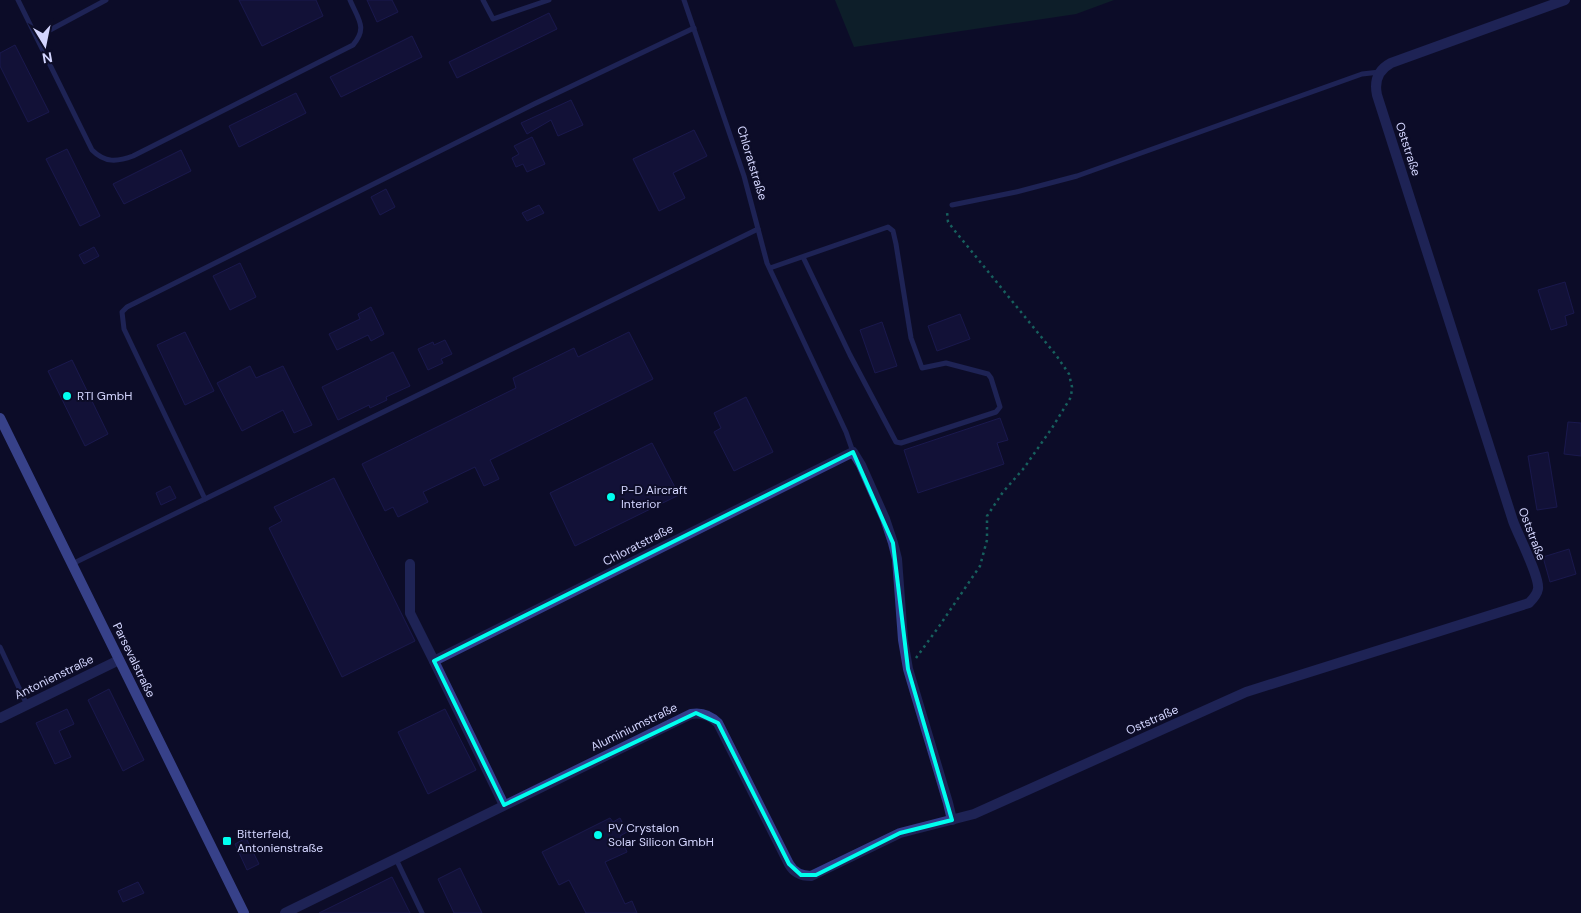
<svg xmlns="http://www.w3.org/2000/svg" width="1581" height="913" font-family="'DM Sans',sans-serif">
<style>
.green{fill:#0f332c}
.building{fill:#19174b;stroke:#2a277a}
.lines{fill:none;stroke-linecap:round;stroke-linejoin:round}
.path{stroke:#23c5a0;stroke-width:2.5;stroke-dasharray:2.5 4;stroke-linecap:butt}
.lane{stroke:#333e8c;stroke-width:5}
.street{stroke:#333e8c;stroke-width:10}
.secondary{stroke:#6b80ff;stroke-width:10}
.marked{fill:none;stroke:#00ffef;stroke-width:4;stroke-linejoin:round}
.poi-dot{fill:#00ffef;stroke:#0d0d28;stroke-width:2}
.labels{text-anchor:middle;stroke-width:4;stroke-linejoin:round;paint-order:stroke}
.street-label{font-size:12px;fill:#d4d6ff;stroke:#0d0d28}
.poi-label{font-size:12px;fill:#d4d6ff;stroke:#0d0d28;text-anchor:start}
</style>
<rect width="100%" height="100%" fill="#0d0d28"/>
<!-- green -->
<polygon class="green" points="835,0 1114,0 1076,14 854,47"/>
<!-- building -->
<g class="building">
<polygon points="239,0 316,0 323,16 262,46"/>
<polygon points="367,0 392,0 398,12 377,22"/>
<polygon points="549,13 557,29 457,78 449,62"/>
<polygon points="412,36 422,57 341,97 330,77"/>
<polygon points="15,45 49,112 28,122 0,66 0,53"/>
<polygon points="296,93 306,113 239,147 229,126"/>
<polygon points="571,100 583,125 558,136 551,120 527,134 521,123"/>
<polygon points="694,130 707,156 673,173 685,198 659,211 633,159"/>
<polygon points="532,137 545,164 527,172 523,164 516,167 512,158 519,154 514,146"/>
<polygon points="67,149 100,216 80,226 46,159"/>
<polygon points="181,150 191,171 124,204 113,184"/>
<polygon points="386,189 395,207 380,215 371,197"/>
<polygon points="539,205 544,213 527,221 522,213"/>
<polygon points="94,247 99,256 84,264 79,255"/>
<polygon points="240,263 256,297 230,310 213,276"/>
<polygon points="1565,282 1574,313 1565,316 1567,325 1551,330 1538,290"/>
<polygon points="371,307 384,334 371,341 368,335 337,350 329,334 360,319 358,314"/>
<polygon points="960,314 970,339 937,351 928,326"/>
<polygon points="882,322 897,366 875,373 860,330"/>
<polygon points="185,332 214,391 185,405 157,345"/>
<polygon points="629,332 653,379 490,460 499,479 484,486 475,467 423,492 428,502 398,517 393,507 385,511 362,464 516,388 513,378 574,348 578,357"/>
<polygon points="445,340 452,354 441,359 443,363 428,370 418,349 433,342 434,345"/>
<polygon points="393,352 410,386 386,397 387,400 370,408 369,405 338,420 322,387"/>
<polygon points="72,360 108,434 85,446 48,371"/>
<polygon points="250,366 256,378 283,366 312,425 294,433 283,410 242,431 217,383"/>
<polygon points="746,397 773,452 734,471 714,432 721,428 714,413"/>
<polygon points="1000,418 1008,440 997,443 1004,464 918,493 904,450"/>
<polygon points="1568,422 1581,423 1581,456 1564,454"/>
<polygon points="652,443 679,495 575,546 550,493"/>
<polygon points="1548,452 1557,507 1537,510 1528,456"/>
<polygon points="334,478 415,641 342,677 269,528 282,521 274,507"/>
<polygon points="170,486 176,498 161,505 156,493"/>
<polygon points="1569,549 1576,574 1550,582 1543,557"/>
<polygon points="109,689 144,760 123,771 88,700"/>
<polygon points="67,709 74,724 59,731 71,757 55,764 36,723"/>
<polygon points="445,709 476,770 428,794 398,732"/>
<polygon points="610,818 613,822 620,818 627,832 620,836 627,852 605,862 625,904 632,901 637,913 586,913 569,880 559,885 542,852"/>
<polygon points="246,838 259,864 247,870 235,844"/>
<polygon points="460,868 482,913 454,913 438,879"/>
<polygon points="392,877 410,913 319,913"/>
<polygon points="138,882 144,893 123,902 118,891"/>
</g>
<g class="lines">
<!-- path -->
<polyline class="path" points="916,658 940,625 980,566 987,540 987,516 1003,492 1024,468 1052,428 1071,397 1072,387 1069,374 1056,355 955,231 948,222 947,212"/>
<!-- lane -->
<g class="lane">
<path d="M18,0L92,150C105,163 117,162 133,156L353,45C368,28 358,19 350,0"/>
<polyline points="483,0 493,19 549,0"/>
<polyline points="684,0 744,176 767,263 846,432 853,452"/>
<polyline points="37,37 106,0"/>
<polyline points="952,205 1016,192 1077,176 1362,74 1380,72"/>
<polyline points="770,268 888,227 893,231 896,244 911,338 922,368 946,363 988,374 991,378 1000,407 996,412 901,443 896,442 850,355 803,257"/>
<polyline points="205,499 124,329 122,312 127,307 534,104 694,28"/>
<polyline points="72,564 758,229"/>
<polyline points="0,647 27,705"/>
<polyline points="396,859 422,913"/>
</g>
<!-- street -->
<g class="street">
<polyline points="410,564 410,613 434,661"/>
<polyline points="0,718 119,660"/>
<polyline points="504,805 434,661 853,452 861,465 885,519 893,543 897,559 903,640 908,669 948,803 952,820"/>
<path d="M285,913L691,714C702,712 710,715 718,723L789,864C794,873 801,876 811,876L900,833L974,814L1246,692L1529,603C1533,599 1537,595 1538,589C1540,577 1518,535 1513,521L1377,95C1374,81 1378,70 1391,63L1565,0"/>
</g>
<!-- secondary -->
<polyline class="secondary" points="0,418 244,913"/>
</g>
<!-- marked area -->
<path d="M0 0H1581V913H0ZM853,452L893,543L908,669L952,820L900,833L816,875H801L789,864L718,723L696,713L504,805L434,661Z" fill="#0d0d28" fill-opacity=".55" fill-rule="evenodd"/>
<path class="marked" d="M853,452L893,543L908,669L952,820L900,833L816,875H801L789,864L718,723L696,713L504,805L434,661Z"/>
<!-- markers -->
<g class="poi-dot">
<circle cx="67" cy="396" r="5"/>
<circle cx="611" cy="497" r="5"/>
<circle cx="598" cy="835" r="5"/>
<rect x="222" y="836" width="10" height="10" rx="2.5"/>
</g>
<g class="labels">
<!-- street labels -->
<g class="street-label">
<text transform="translate(1408 149) rotate(72)" y="4">Oststraße</text>
<text transform="translate(752 163) rotate(73)" y="4">Chloratstraße</text>
<text transform="translate(1532 534) rotate(69)" y="4">Oststraße</text>
<text transform="translate(638 545) rotate(-27)" y="4">Chloratstraße</text>
<text transform="translate(134 660) rotate(64)" y="4">Parsevalstraße</text>
<text transform="translate(54 677) rotate(-26)" y="4">Antonienstraße</text>
<text transform="translate(1152 720) rotate(-24)" y="4">Oststraße</text>
<text transform="translate(634 727) rotate(-26)" y="4">Aluminiumstraße</text>
</g>
<!-- poi labels -->
<g class="poi-label">
<text x="77" y="400">RTI GmbH</text>
<text x="621" y="494">P-D Aircraft<tspan x="621" dy="14">Interior</tspan></text>
<text x="608" y="832">PV Crystalon<tspan x="608" dy="14">Solar Silicon GmbH</tspan></text>
<text x="237" y="838">Bitterfeld,<tspan x="237" dy="14">Antonienstraße</tspan></text>
</g>
</g>
<!-- north arrow -->
<g transform="translate(45 45) rotate(170)" stroke="#0d0d28" stroke-width="4" paint-order="stroke">
<path d="M0-4L9 19L0 12L-9 19Z" fill="#d4d6ff"/>
<text y="-8" font-size="14" font-weight="bold" text-anchor="middle" fill="#d4d6ff">N</text>
</g>
</svg>
